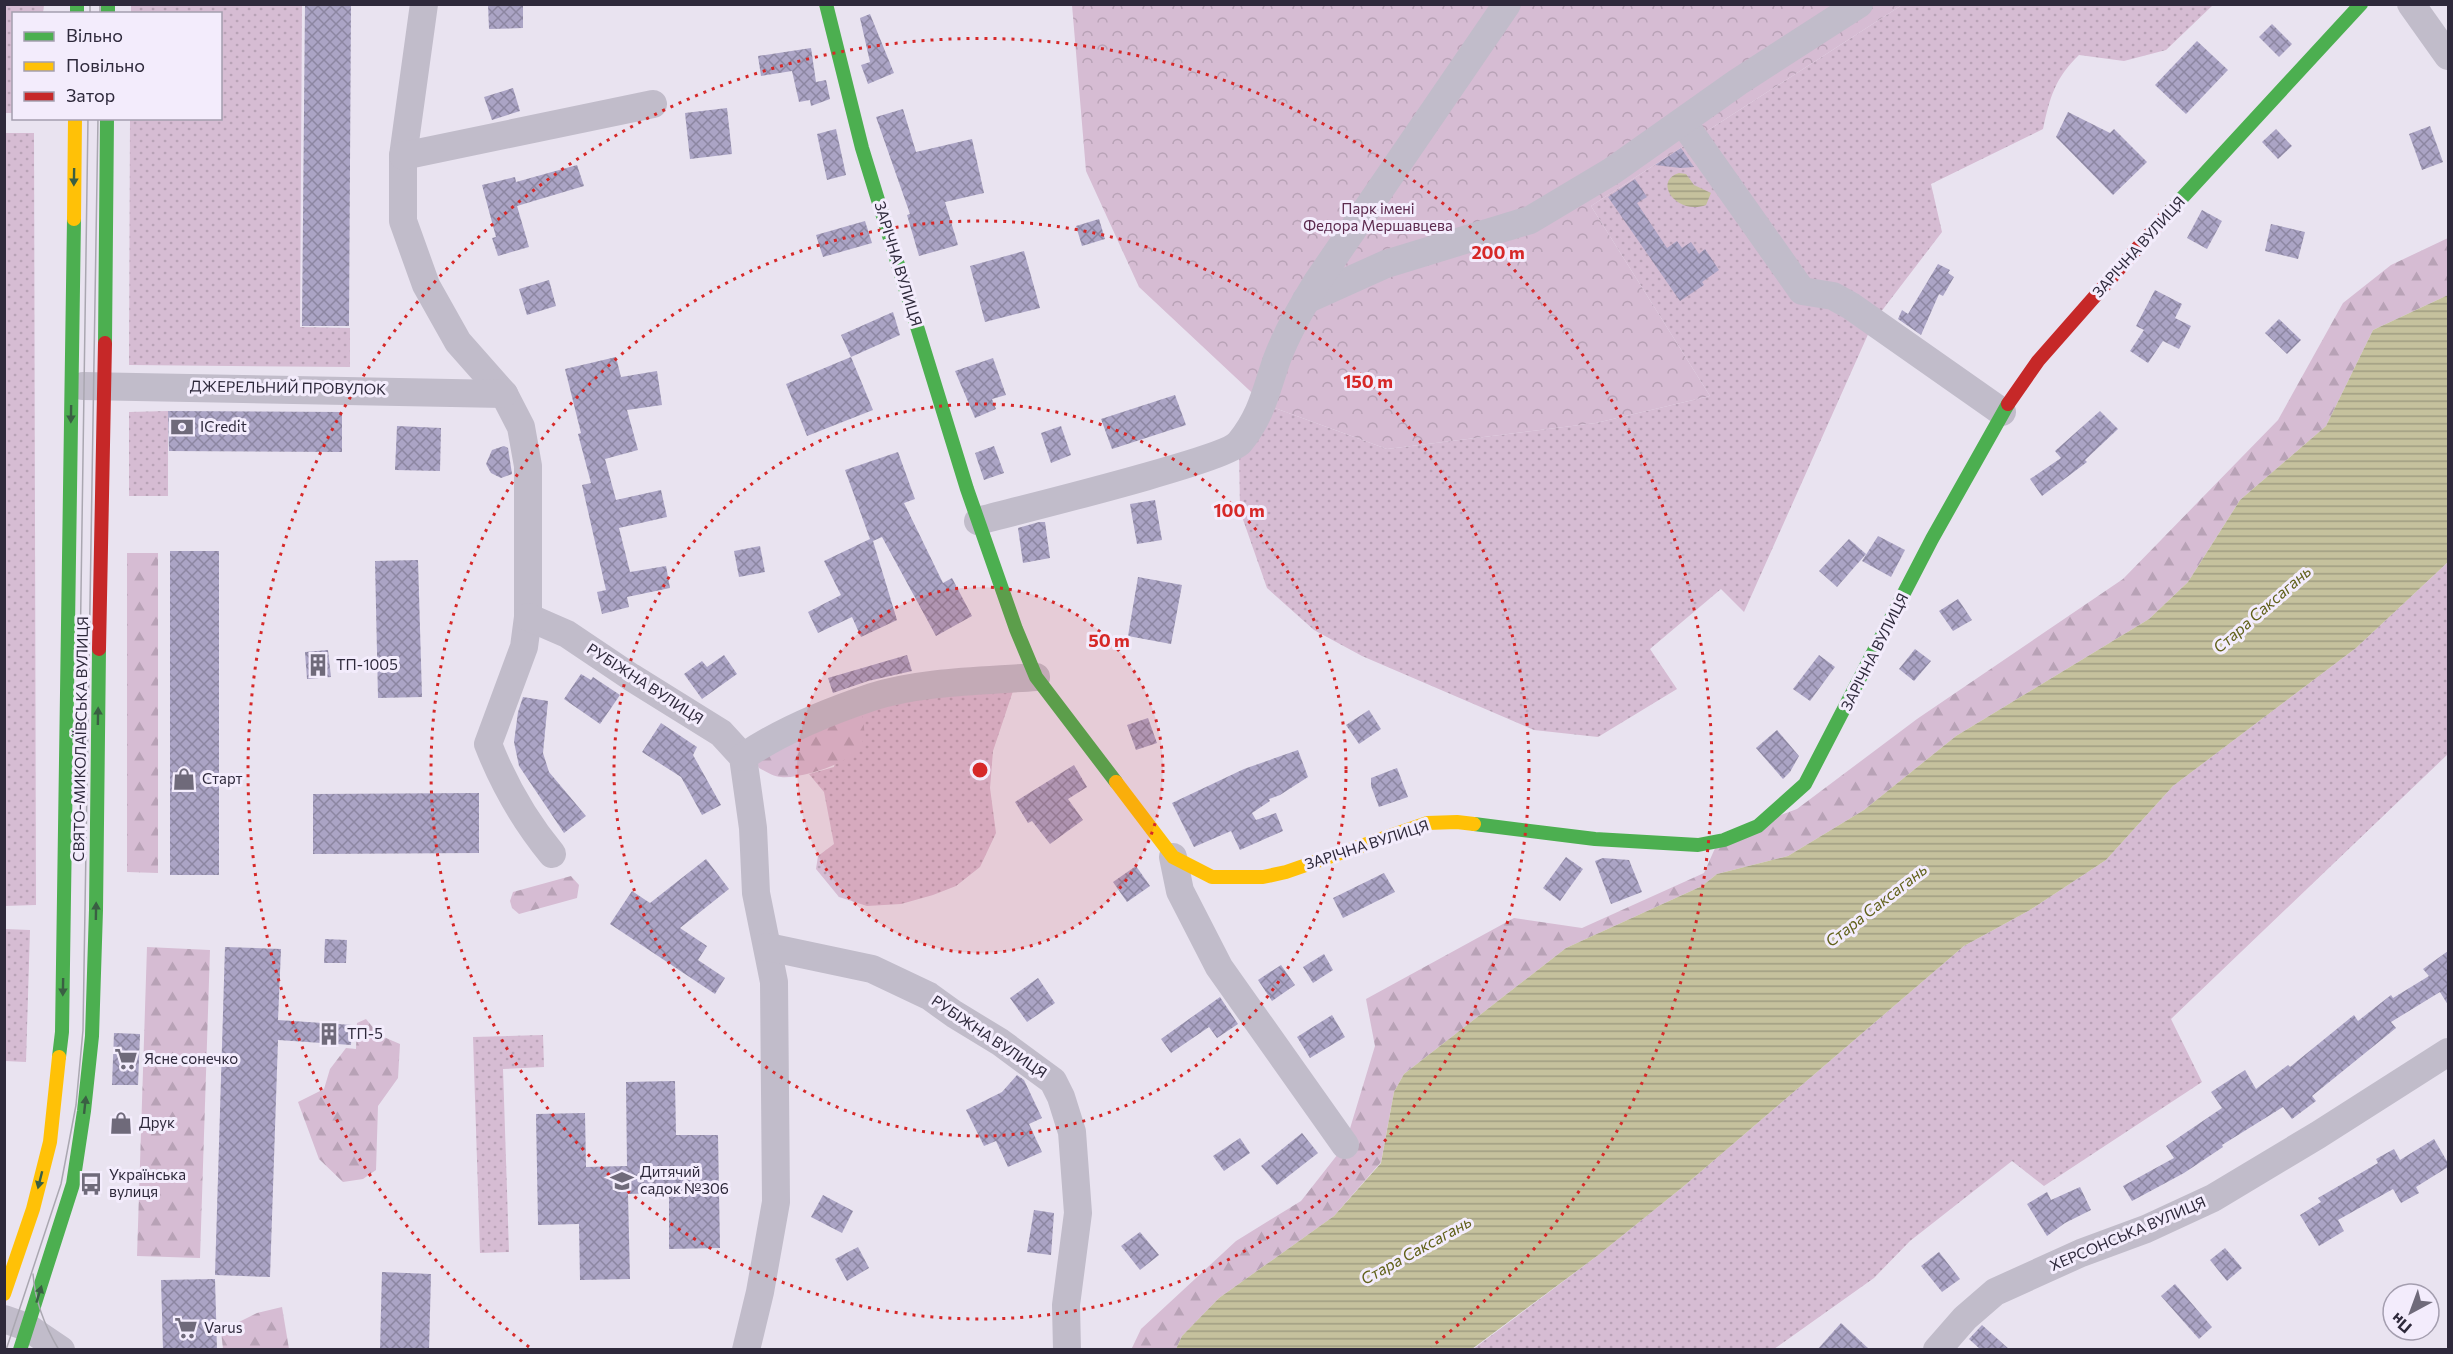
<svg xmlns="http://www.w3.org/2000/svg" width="2453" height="1354" font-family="Commissioner,sans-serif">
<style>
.grass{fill:url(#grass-dots)}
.forest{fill:url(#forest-firs)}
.park{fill:url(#park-crowns)}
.water{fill:url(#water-rules)}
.building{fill:url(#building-cross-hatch)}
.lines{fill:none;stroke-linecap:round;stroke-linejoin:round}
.street{stroke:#c1bcca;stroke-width:28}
.fast{stroke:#4caf50;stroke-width:14}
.slow{stroke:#ffc107;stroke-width:14}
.jam{stroke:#c62828;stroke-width:14}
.tram{stroke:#aaa7b1;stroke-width:1.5}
.oneway{fill:#3a5f43}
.ring{fill:none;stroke:#d62828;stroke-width:3;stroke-dasharray:3 6}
.labels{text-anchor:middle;stroke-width:6;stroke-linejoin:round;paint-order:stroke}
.park-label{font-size:15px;fill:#5c2a4e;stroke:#f3ecfc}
.street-label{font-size:15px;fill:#2e293b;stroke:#f3ecfc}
.poi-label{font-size:15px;fill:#2e293b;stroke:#f3ecfc;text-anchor:start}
.water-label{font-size:16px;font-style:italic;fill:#61611a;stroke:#f3ecfc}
.centre{fill:#d62828;stroke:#f3ecfc;stroke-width:3}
.ring-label{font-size:18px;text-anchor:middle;font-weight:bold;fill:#d62828;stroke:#f3ecfc;stroke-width:6;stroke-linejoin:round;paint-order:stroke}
</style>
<defs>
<pattern id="grass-dots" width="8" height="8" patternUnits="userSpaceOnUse" patternTransform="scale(1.5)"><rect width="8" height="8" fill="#d6bcd3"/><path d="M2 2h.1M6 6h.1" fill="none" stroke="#b8a2b6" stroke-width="1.8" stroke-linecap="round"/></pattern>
<pattern id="forest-firs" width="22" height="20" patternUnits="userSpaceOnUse" patternTransform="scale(1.5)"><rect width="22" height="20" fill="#d6bcd3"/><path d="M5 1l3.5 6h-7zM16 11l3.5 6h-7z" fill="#b8a2b6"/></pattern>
<pattern id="park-crowns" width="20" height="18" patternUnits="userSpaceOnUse" patternTransform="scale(1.5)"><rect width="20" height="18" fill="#d6bcd3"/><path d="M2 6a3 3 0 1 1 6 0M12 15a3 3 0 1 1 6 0" fill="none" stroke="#b8a2b6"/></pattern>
<pattern id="water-rules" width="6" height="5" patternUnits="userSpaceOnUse" patternTransform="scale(1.5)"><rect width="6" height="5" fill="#c5c19d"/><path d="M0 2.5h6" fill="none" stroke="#a09d81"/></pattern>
<pattern id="building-cross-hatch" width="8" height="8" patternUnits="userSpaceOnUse" patternTransform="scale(1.5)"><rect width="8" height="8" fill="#aba4c5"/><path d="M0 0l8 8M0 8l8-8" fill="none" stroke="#8c86a1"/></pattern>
</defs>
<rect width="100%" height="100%" fill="#e9e3f0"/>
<!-- grass -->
<g class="grass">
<polygon points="4,5 44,5 43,13 14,14 13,113 5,113"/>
<polygon points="131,5 302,5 300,327 350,328 350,367 129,365 130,119 220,118 220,14 131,13"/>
<path d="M1902,5H2213L2166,50L2124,61L2079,55C2055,78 2050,97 2043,129L1931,184L1942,232L1874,321L1744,612L1721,589L1650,649L1677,689L1598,737L1534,730L1362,656L1314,630L1267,588L1240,511L1239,445L1264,404L1387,449L1596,423L1710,396L1591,206Z"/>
<polygon points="5,133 34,133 36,905 4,906"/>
<polygon points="168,411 168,496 129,496 129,412"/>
<polygon points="2448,562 2448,754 2171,1019 2202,1082 2044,1186 2012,1161 1910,1241 1874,1278 1774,1349 1472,1350 1597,1256 1684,1186 1964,946 2030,910 2106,860 2173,786 2356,648"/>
<polygon points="1017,679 993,751 990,788 996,833 980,867 956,886 933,895 901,904 867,906 839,897 816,869 818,856 834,844 824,792 809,774 834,767 848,707"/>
<polygon points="5,929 30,930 26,1062 5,1061"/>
<polygon points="543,1035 544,1067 503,1069 509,1252 480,1253 473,1037"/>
</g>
<!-- forest -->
<g class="forest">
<polygon points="2448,238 2448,295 2373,330 2326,426 2240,500 2188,582 2149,619 1956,736 1864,810 1788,856 1717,874 1702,886 1566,948 1404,1074 1394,1092 1381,1162 1334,1216 1219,1298 1182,1336 1176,1349 1131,1350 1141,1329 1236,1241 1301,1201 1345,1145 1375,1046 1366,999 1514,918 1582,928 1704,873 1720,837 1797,809 1917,719 2123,579 2278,420 2343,303 2391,265"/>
<polygon points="127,553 158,553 158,873 127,872"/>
<path d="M848,707L862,715C864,726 866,734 862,743C854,763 801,779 781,777C774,777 765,771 759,768L753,757Z"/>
<polygon points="571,876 579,885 577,898 519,914 512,908 510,901 513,892"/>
<polygon points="147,947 210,950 200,1258 137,1256"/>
<polygon points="366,1019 379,1035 400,1044 398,1078 378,1106 376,1170 363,1179 343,1182 319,1159 298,1102 324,1089 330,1069 346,1048 356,1049 357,1023"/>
<polygon points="282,1307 289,1349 223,1349 221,1331 257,1313"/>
</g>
<!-- park -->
<polygon class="park" points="1072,5 1902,5 1591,206 1710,396 1596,423 1387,449 1264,404 1139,287 1086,171"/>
<!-- water -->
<g class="water">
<path d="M1679,173L1686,174L1694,185L1711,193L1706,205C1677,216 1652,181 1679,173Z"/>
<polygon points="2448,295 2448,562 2356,648 2173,786 2106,860 2030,910 1964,946 1684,1186 1597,1256 1472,1349 1176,1349 1182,1336 1219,1298 1334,1216 1381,1163 1394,1092 1404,1074 1566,948 1702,886 1717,874 1788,856 1864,810 1956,736 2149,619 2188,582 2240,500 2326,426 2373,330"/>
</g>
<!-- building -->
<g class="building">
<polygon points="305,4 351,4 349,326 302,326"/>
<polygon points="488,4 523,4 523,28 489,29"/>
<polygon points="870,14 894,73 868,84 861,65 870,62 860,18"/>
<polygon points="2272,24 2292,44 2279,57 2259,37"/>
<polygon points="2197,41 2228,70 2186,114 2155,85"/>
<polygon points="811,48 816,82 826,80 830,99 811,106 810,100 799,102 792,71 761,76 758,56"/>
<polygon points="513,88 520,111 492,120 484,97"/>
<polygon points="727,108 732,154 690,159 685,113"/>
<polygon points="903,109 916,152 972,139 984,193 945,202 958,245 919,256 907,215 910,214 876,117"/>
<polygon points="2068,112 2110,133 2114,129 2147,162 2113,195 2056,137"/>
<polygon points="2430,126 2443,162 2422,170 2409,134"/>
<polygon points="836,129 846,175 827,180 817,134"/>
<polygon points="2276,129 2292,146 2278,159 2262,142"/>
<polygon points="1681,148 1694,167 1681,168 1655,165"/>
<polygon points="577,165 584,186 517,206 529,247 498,256 492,238 496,237 482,185 515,177 516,182"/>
<polygon points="1635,179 1647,197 1637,203 1667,248 1677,241 1682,248 1691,242 1699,254 1705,249 1719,270 1702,282 1704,285 1680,301 1608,197"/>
<polygon points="2202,210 2222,221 2207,249 2187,238"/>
<polygon points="1099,219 1105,239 1082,246 1076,226"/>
<polygon points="865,221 872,243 823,257 816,235"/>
<polygon points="2271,224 2305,232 2298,259 2265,251"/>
<polygon points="1024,251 1040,308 985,322 970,266"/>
<polygon points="1938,264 1950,270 1948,273 1954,277 1943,296 1939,294 1921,335 1898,319 1902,310 1908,314"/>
<polygon points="549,280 556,306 527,315 519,289"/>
<polygon points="2155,290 2182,304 2175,318 2191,326 2179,349 2163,341 2148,363 2130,351 2144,330 2136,326"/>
<polygon points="893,312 900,335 851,357 841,335"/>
<polygon points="2279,319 2301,340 2287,354 2265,333"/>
<polygon points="616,357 621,377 657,371 662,405 627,410 638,450 605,459 616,500 661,490 667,517 619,528 630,572 666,566 670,588 627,597 629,607 602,614 597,592 606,590 582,485 591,483 578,434 581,433 565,369"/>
<polygon points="851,357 873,410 807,436 786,384"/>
<polygon points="993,358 1006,395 992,399 996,409 975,418 955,371"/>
<polygon points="1175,395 1186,425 1112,449 1101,419"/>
<polygon points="168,411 342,412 342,452 169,451"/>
<polygon points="2100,411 2118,429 2085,460 2087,462 2042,496 2030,479 2061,458 2055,451"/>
<polygon points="397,426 441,428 440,471 395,470"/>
<polygon points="1061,426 1071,455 1051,463 1041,433"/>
<polygon points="504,446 508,448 512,474 501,478 491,473 486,464 492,450"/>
<polygon points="994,446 1004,473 984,480 975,453"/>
<polygon points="898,452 915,499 904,503 943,583 952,578 972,616 936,636 882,537 873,541 897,620 861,637 852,617 818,633 808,612 841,595 824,561 870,539 845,470"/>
<polygon points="1155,500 1162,540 1137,544 1130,504"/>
<polygon points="1039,522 1045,522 1050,558 1023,563 1018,528"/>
<polygon points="1878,536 1905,550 1891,577 1862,561"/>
<polygon points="1849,539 1866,554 1837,587 1819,571"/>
<polygon points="760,546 765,572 739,577 734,551"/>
<rect x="170" y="551" width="49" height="324"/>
<polygon points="418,560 422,697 378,698 375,561"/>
<polygon points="1138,577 1182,585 1171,644 1128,636"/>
<polygon points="1958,599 1972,620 1953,631 1939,611"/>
<polygon points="1915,649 1931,661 1914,681 1899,669"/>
<polygon points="328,650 331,677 307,679 305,652"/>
<polygon points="724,655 737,674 702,699 684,674 702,661 707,667"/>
<polygon points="907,655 912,671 868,681 833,693 828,678"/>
<polygon points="1819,655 1835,667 1810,701 1793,689"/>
<polygon points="581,674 591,680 593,677 620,695 600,724 564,699"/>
<polygon points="523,697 548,701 543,753 549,772 586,816 564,833 519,766 514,742 518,712"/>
<polygon points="1369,710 1381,729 1359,744 1346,725"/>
<polygon points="1148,718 1157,743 1136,750 1127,725"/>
<polygon points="661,723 697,747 693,755 721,805 702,815 681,777 642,752"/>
<polygon points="1777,730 1799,756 1790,772 1783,779 1756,748"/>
<polygon points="1298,750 1308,777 1280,795 1269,799 1270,801 1252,813 1256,820 1276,813 1283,831 1240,850 1231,831 1194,847 1172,803 1244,769"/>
<polygon points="1074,765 1087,787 1068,799 1083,820 1050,844 1032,821 1028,823 1015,802"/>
<polygon points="1397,768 1408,797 1379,807 1371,786 1371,778"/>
<polygon points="479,793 479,853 313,854 313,794"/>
<polygon points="1566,857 1583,869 1560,901 1543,888"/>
<polygon points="1603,858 1629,860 1642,892 1611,904 1595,861"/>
<polygon points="706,859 729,889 680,928 707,946 698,960 725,978 715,994 610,924 632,891 650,903"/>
<polygon points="1136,866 1150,886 1127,902 1113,882"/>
<polygon points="1384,873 1395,892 1343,918 1333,898"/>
<polygon points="325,939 347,940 346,963 324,963"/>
<polygon points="225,947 281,949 278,1020 352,1025 351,1045 278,1040 270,1277 215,1275"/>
<polygon points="2448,951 2448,1005 2440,992 2391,1022 2396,1028 2312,1096 2316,1101 2292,1119 2283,1107 2222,1145 2223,1147 2184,1173 2132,1201 2123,1186 2174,1158 2166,1146 2222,1108 2211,1092 2245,1070 2256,1089 2288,1065 2290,1067 2354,1015 2358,1021 2391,995 2393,998 2429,976 2423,969"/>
<polygon points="1324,954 1333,970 1313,983 1303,967"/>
<polygon points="1281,965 1295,985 1272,1001 1258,980"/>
<polygon points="1038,978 1055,1003 1027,1022 1010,998"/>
<polygon points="1220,997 1238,1024 1217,1038 1209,1027 1171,1053 1161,1039"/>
<polygon points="1332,1015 1345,1037 1310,1058 1297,1037"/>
<polygon points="114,1033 140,1034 138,1085 112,1085"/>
<polygon points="1017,1075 1024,1080 1042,1118 1029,1124 1042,1152 1008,1167 996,1141 984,1146 966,1110 1002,1092"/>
<polygon points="675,1081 676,1135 718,1135 720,1248 669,1249 669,1193 628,1194 630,1279 580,1280 579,1224 538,1225 536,1114 585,1113 586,1167 627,1166 626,1082"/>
<polygon points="1302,1133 1318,1153 1277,1185 1261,1166"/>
<polygon points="1240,1138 1250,1153 1224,1171 1213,1156"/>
<polygon points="2434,1139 2448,1163 2448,1167 2416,1187 2419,1193 2401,1203 2393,1189 2338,1220 2344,1231 2319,1246 2300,1215 2321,1202 2318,1198 2378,1163 2376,1159 2394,1149 2400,1160"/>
<polygon points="2080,1187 2091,1210 2065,1223 2047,1236 2027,1204 2047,1192 2051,1200"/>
<polygon points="823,1195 853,1211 842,1233 811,1217"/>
<polygon points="1034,1210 1054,1213 1051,1255 1027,1252"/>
<polygon points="1140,1232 1159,1255 1140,1270 1121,1246"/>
<polygon points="858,1247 869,1268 847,1281 835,1259"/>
<polygon points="2225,1248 2242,1268 2227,1281 2210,1260"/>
<polygon points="1939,1252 1960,1279 1942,1292 1921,1266"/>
<polygon points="382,1272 431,1274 429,1350 380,1350"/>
<polygon points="215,1279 217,1350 163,1350 161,1280"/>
<polygon points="2175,1284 2212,1327 2199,1339 2161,1296"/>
<polygon points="1841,1323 1870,1350 1817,1350"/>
<polygon points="1982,1325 2010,1350 1981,1350 1969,1339"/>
</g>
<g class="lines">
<!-- street -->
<g class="street">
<path d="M424,4L403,156V221L426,285L458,342L504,394L521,427L528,466V617L524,647L488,744C504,785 524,820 552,854"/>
<polyline points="2411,4 2448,56"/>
<polyline points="1683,122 1802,291 1833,296 1851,306 2002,412"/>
<polyline points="403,156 653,104"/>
<polyline points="1306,300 1386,264 1530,220 1612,171 1738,82 1859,4"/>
<polyline points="83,386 504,394"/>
<path d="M978,521C1015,511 1226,460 1240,442C1262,415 1266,390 1277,359C1287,332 1302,307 1317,282L1507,4"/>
<polyline points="528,617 567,634 631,677 721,733 743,757 753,828 756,893 774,982 776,1202 760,1292 746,1350"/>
<path d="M743,757C782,730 827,712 872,697C922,681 984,681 1036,677"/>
<polyline points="1173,857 1180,891 1219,967 1345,1145"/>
<polyline points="768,947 872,969 929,996 954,1014 1000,1042 1053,1081 1061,1097 1072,1132 1078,1213 1066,1305 1067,1350"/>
<polyline points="4,1319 27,1327 61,1350"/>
<polyline points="1937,1350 1965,1318 1995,1292 2081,1253 2146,1229 2213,1198 2318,1135 2448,1052"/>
</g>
<!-- fast -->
<g class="fast">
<polyline points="77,4 77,14"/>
<polyline points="108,4 108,14"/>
<polyline points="826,4 862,148 967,489 1016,629 1036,677 1116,782"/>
<polyline points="2170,211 2361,4"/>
<polyline points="105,343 107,118"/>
<polyline points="1474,824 1595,839 1698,845 1724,840 1758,826 1805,784 1932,539 2008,404"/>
<polyline points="59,1057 62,1032 74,219"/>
<polyline points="20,1350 73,1184 84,1111 92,1036 96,910 99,649"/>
</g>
<!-- slow -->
<g class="slow">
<polyline points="74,219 75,118"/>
<polyline points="1116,782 1173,857 1212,877 1263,877 1286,872 1427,823 1457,822 1474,824"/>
<polyline points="4,1294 33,1209 50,1142 59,1057"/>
</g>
<!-- jam -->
<g class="jam">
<polyline points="2008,404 2038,361 2170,211"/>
<polyline points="99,649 105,343"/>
</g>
<!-- tram -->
<g class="tram">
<polyline points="90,14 90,4"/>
<polyline points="100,14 100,4"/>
<polyline points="80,661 88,118"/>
<path d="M33,1274C35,1302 44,1325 59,1350"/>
<polyline points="6,1350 61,1184 76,1105 83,1030 98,118"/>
</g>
</g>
<!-- one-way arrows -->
<defs><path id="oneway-solid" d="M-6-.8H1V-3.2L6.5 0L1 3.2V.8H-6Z" transform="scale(1.5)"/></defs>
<g class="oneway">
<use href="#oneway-solid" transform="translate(74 177) rotate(91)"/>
<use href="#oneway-solid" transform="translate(71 414) rotate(91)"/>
<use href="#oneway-solid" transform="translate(98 716) rotate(-89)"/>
<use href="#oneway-solid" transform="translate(96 911) rotate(-89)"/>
<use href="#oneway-solid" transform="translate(63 987) rotate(91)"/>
<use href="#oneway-solid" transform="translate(85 1105) rotate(-84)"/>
<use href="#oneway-solid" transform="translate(40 1180) rotate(104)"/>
<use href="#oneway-solid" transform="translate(39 1294) rotate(-73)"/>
</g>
<!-- distance rings -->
<circle cx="980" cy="770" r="183" fill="#d62828" fill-opacity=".12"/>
<g class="ring">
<circle cx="980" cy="770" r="183"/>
<circle cx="980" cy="770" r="366"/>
<circle cx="980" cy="770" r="549"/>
<path d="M529 1347A732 732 0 1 1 1431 1347"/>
</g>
<!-- icons -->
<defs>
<g id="bank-bare" transform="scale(1.8)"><path d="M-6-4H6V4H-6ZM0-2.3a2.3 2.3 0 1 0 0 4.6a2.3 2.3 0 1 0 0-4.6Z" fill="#6f6a7a" stroke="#f3ecfc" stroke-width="2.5" paint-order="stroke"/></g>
<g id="building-bare" transform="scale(1.8)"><path d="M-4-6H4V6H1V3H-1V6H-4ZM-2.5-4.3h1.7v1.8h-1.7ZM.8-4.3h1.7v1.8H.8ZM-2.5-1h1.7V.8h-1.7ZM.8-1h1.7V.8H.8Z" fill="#6f6a7a" stroke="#f3ecfc" stroke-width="2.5" paint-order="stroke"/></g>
<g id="shop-bare" transform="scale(1.8)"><path d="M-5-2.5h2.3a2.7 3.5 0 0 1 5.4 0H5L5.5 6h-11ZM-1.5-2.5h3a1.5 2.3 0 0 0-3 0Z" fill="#6f6a7a" stroke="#f3ecfc" stroke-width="2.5" paint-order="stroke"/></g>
<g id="supermarket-bare" transform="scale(1.8)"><path d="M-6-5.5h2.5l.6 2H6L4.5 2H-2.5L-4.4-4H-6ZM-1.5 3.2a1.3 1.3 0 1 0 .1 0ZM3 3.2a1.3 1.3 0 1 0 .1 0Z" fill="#6f6a7a" stroke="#f3ecfc" stroke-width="2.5" paint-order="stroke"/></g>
<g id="school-bare" transform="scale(1.8)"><path d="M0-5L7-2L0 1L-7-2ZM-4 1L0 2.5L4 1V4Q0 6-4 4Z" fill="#6f6a7a" stroke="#f3ecfc" stroke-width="2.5" paint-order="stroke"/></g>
<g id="bus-bare" transform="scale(1.8)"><path d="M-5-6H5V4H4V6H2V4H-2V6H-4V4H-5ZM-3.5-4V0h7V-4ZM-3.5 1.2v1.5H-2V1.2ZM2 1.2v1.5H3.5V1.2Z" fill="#6f6a7a" stroke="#f3ecfc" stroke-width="2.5" paint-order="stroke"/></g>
</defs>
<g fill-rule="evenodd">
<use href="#bank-bare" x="182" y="427"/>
<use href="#building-bare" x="318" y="665"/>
<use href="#shop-bare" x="184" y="779"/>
<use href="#building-bare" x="329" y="1034"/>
<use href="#supermarket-bare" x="126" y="1059"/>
<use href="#shop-bare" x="121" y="1123"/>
<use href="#school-bare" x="622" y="1181"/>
<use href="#bus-bare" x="91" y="1184"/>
<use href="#supermarket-bare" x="186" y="1328"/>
</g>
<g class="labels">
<!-- park labels -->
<g class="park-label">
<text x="1378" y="214">Парк імені<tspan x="1378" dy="17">Федора Мершавцева</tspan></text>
</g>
<!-- street labels -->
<g class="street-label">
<text transform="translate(2139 247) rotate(-48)" y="5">ЗАРІЧНА ВУЛИЦЯ</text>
<text transform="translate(898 264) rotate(73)" y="5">ЗАРІЧНА ВУЛИЦЯ</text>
<text transform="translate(288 388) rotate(1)" y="5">ДЖЕРЕЛЬНИЙ ПРОВУЛОК</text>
<text transform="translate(1875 652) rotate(-63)" y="5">ЗАРІЧНА ВУЛИЦЯ</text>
<text transform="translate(645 684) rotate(33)" y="5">РУБІЖНА ВУЛИЦЯ</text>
<text transform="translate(81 739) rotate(-89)" y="5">СВЯТО-МИКОЛАЇВСЬКА ВУЛИЦЯ</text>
<text transform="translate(1367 845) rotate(-18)" y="5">ЗАРІЧНА ВУЛИЦЯ</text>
<text transform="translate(989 1037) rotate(34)" y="5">РУБІЖНА ВУЛИЦЯ</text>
<text transform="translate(2128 1234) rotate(-23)" y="5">ХЕРСОНСЬКА ВУЛИЦЯ</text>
</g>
<!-- poi labels -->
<g class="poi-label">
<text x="200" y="432">ICredit</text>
<text x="336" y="670">ТП-1005</text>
<text x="202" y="784">Старт</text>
<text x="347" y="1039">ТП-5</text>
<text x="144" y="1064">Ясне сонечко</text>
<text x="139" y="1128">Друк</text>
<text x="640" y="1177">Дитячий<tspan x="640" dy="17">садок №306</tspan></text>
<text x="109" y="1180">Українська<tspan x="109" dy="17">вулиця</tspan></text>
<text x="204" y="1333">Varus</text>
</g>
<!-- water labels -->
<g class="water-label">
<text transform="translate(2262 609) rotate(-41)" y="6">Стара Саксагань</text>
<text transform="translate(1876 905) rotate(-38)" y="6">Стара Саксагань</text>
<text transform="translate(1416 1250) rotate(-29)" y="6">Стара Саксагань</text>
</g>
</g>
<circle cx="980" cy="770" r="9" class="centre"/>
<g class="ring-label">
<text x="1498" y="259">200 m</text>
<text x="1368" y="388">150 m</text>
<text x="1239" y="517">100 m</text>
<text x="1109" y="647">50 m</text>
</g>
<!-- border -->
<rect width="2453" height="1354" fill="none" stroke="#2e293b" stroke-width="12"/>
<!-- legend -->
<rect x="12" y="12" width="210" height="108" fill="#f3ecfc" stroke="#a49eaf" stroke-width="1.5"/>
<rect x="24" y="32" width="30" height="9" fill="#4caf50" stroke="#a49eaf" stroke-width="1.5"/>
<text x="66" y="42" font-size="18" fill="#2e293b">Вільно</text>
<rect x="24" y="62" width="30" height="9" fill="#ffc107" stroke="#a49eaf" stroke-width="1.5"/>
<text x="66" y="72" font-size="18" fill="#2e293b">Повільно</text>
<rect x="24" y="92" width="30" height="9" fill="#c62828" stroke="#a49eaf" stroke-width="1.5"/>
<text x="66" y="102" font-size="18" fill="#2e293b">Затор</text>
<!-- north arrow -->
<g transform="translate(2411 1312) rotate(221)"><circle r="28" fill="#f3ecfc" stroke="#a49eaf" stroke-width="1.5"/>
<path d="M0-4.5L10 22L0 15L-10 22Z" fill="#6f6a7a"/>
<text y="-9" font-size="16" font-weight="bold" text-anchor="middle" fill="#2e293b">Пн</text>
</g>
</svg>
